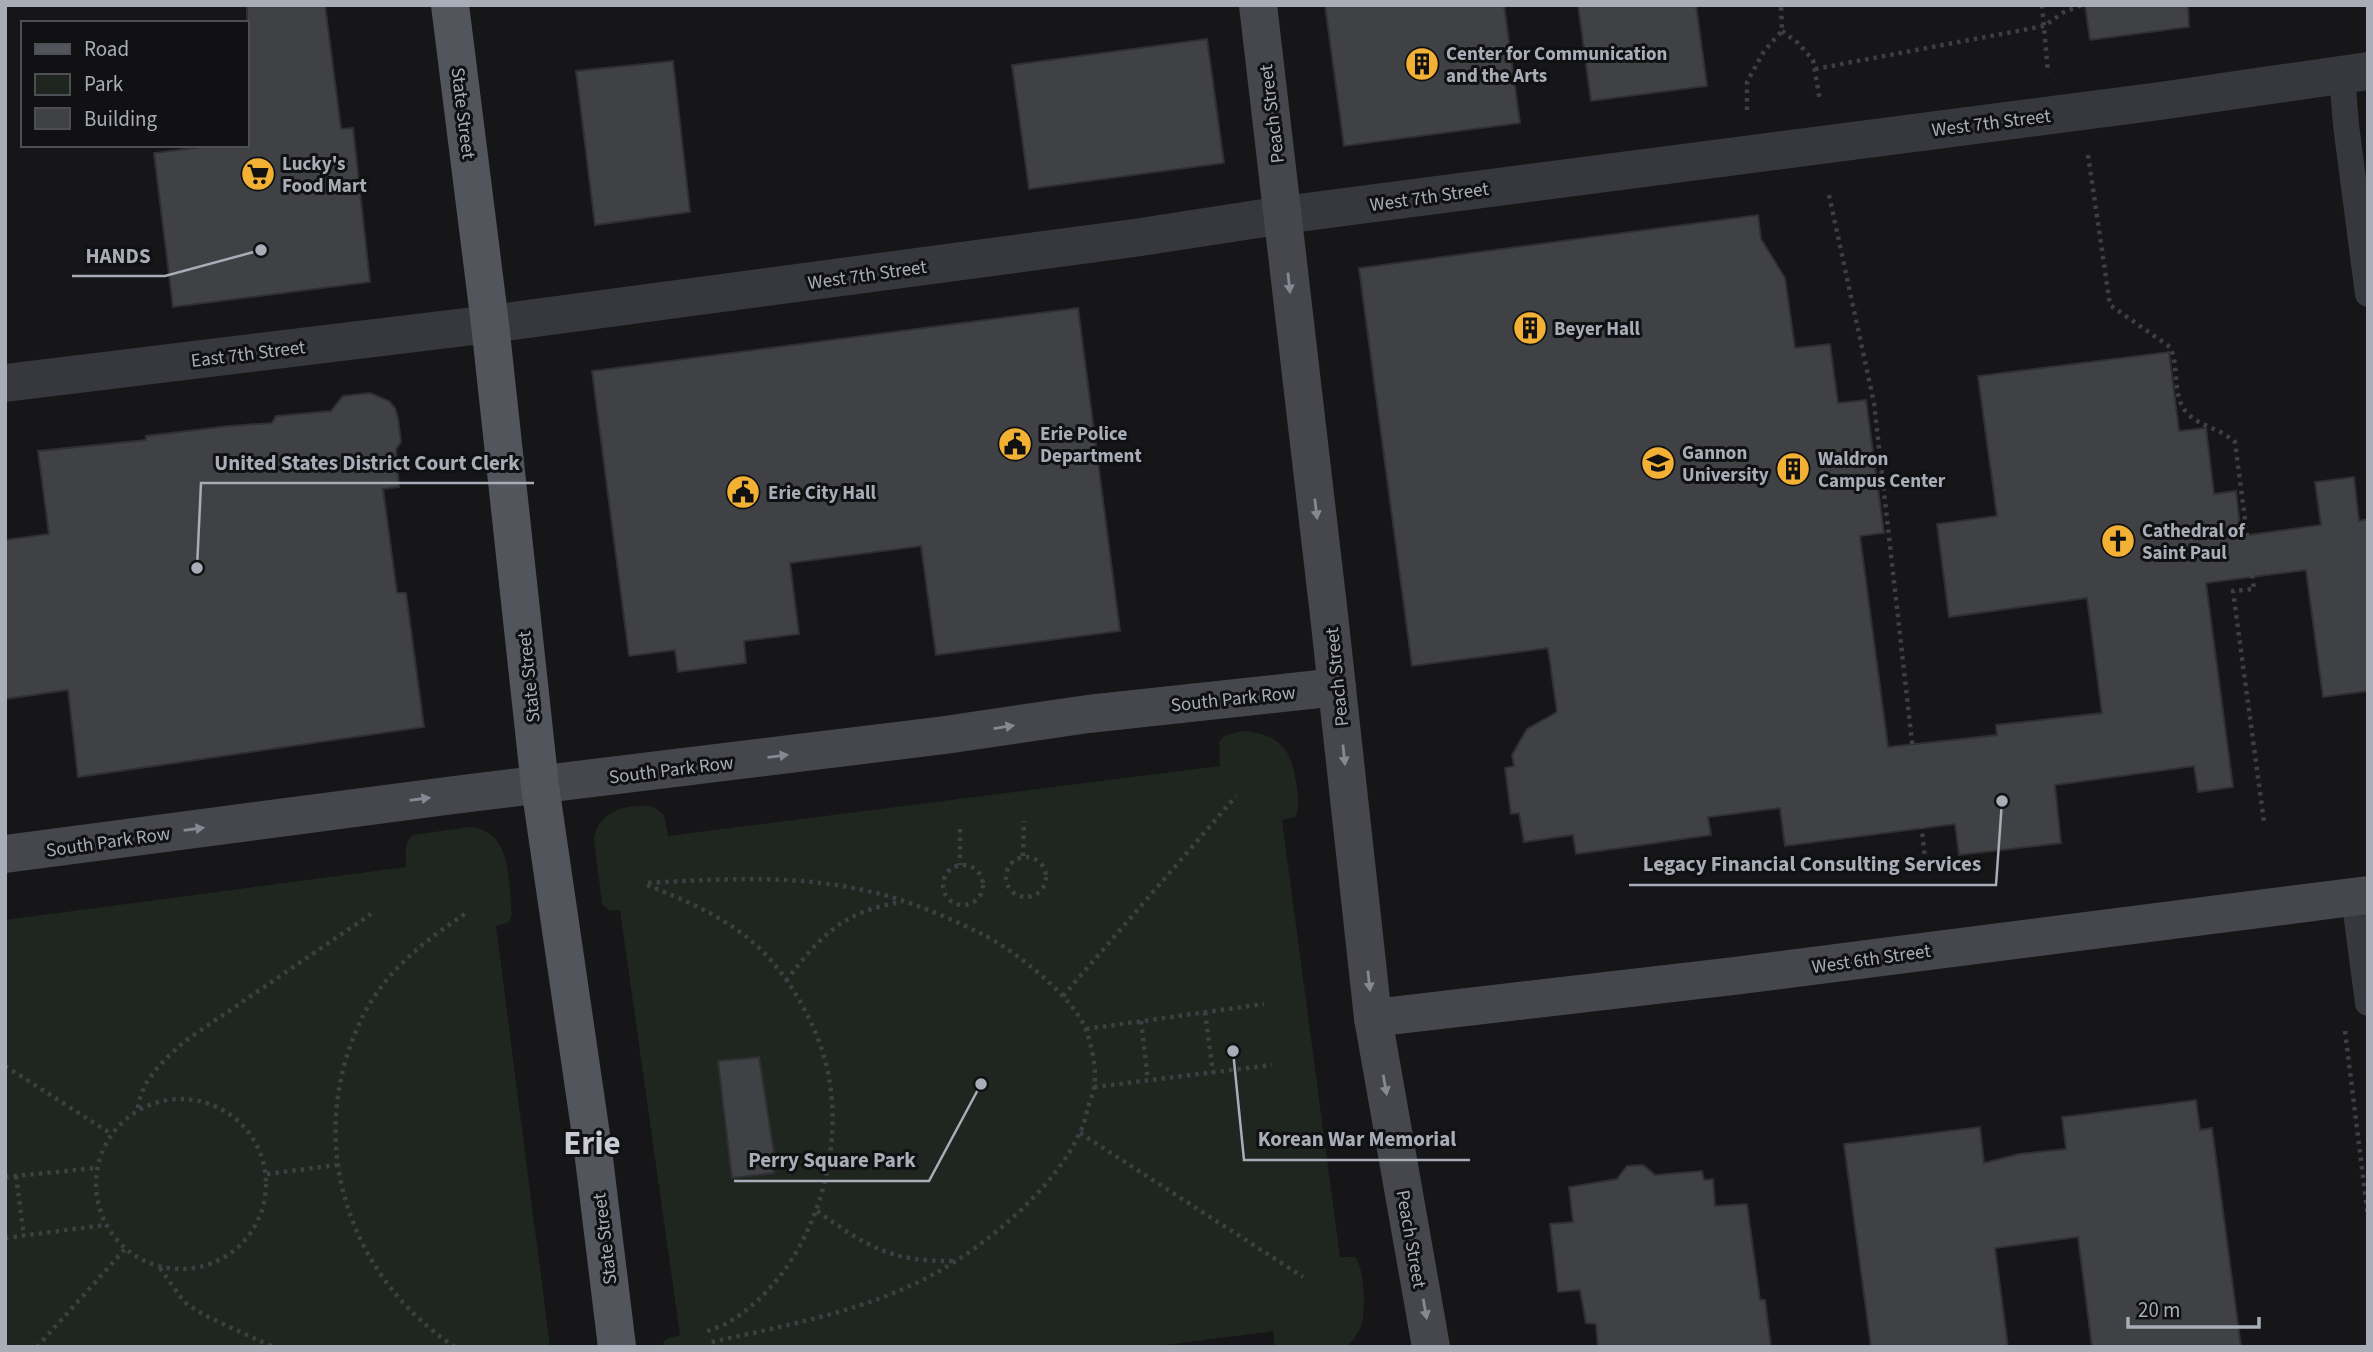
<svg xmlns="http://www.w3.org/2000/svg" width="2373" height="1352" font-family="'Source Sans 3',sans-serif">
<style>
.green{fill:#1e261f}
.building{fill:#404145;stroke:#303034;stroke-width:2}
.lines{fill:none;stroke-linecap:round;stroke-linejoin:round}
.path{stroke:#3d3f44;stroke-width:4.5;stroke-dasharray:3.5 5;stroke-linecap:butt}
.service{stroke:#37383d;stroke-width:26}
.minor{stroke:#37383d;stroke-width:38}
.secondary{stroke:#45474d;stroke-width:38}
.primary{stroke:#53555c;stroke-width:38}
.oneway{fill:#858993}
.labels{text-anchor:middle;stroke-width:6;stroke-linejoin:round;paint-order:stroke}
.poi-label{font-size:19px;font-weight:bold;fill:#a8adb8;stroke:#111113;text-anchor:start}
.street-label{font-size:19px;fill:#a8adb8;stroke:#111113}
.town-label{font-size:33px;font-weight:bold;fill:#c9ccd4;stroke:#111113}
.leader{fill:none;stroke:#a8adb8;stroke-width:2.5}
.callout-dot{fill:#a8adb8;stroke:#111113;stroke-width:2.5}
.callout-label{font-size:21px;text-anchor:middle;font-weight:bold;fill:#a8adb8;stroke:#111113;stroke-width:6;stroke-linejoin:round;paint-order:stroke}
</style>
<rect width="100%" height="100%" fill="#161618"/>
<!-- green -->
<g class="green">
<path d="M1242,731C1283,734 1292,751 1297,789C1298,800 1300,807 1295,817L1282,820L1340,1257H1355C1364,1266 1366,1309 1362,1323C1360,1331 1353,1340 1347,1347H1275L1273,1331L1150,1347H662C664,1337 672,1338 680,1335L620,910L610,911L602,904L594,839C598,810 627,804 652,806L664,815L668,836L1220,766L1219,742L1224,736Z"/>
<path d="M469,827C513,830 508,882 512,915L508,923L496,926L550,1347H5V920L406,867C406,854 403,845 413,835Z"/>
</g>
<!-- building -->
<g class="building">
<polygon points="247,5 325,5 341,129 353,128 370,282 173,307 154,153 218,145 247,145"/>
<polygon points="1325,5 1504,5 1520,123 1344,146"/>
<polygon points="1578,5 1696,5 1707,86 1591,101"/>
<polygon points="2085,5 2188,5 2189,27 2090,40"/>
<polygon points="1207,39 1224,163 1029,189 1012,65"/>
<polygon points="673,61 690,212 595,225 576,71"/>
<polygon points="1758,215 1761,239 1785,278 1795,348 1830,344 1838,403 1866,400 1884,533 1860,536 1888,747 1997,735 1996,725 2102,713 2087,598 1949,617 1937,524 1997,516 1978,376 2169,352 2179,431 2206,428 2214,494 2236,491 2241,536 2321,525 2315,482 2354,477 2359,521 2368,519 2368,691 2323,697 2306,570 2206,583 2233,787 2198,792 2194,766 2055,785 2061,843 1959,855 1955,824 1785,846 1780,808 1708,817 1711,835 1621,848 1576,854 1573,835 1524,842 1519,813 1511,814 1505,768 1514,766 1512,755 1527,729 1557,712 1548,648 1412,666 1359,268"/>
<polygon points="1078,308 1120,631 936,655 921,546 790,563 799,634 744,641 746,663 678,672 675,650 629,656 592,371"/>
<polygon points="370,393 389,401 395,408 398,418 401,442 396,449 399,487 383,489 397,593 406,593 424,727 78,777 68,690 5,699 5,540 49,534 38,451 146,440 146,436 229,426 272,423 276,416 331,411 343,396"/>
<polygon points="759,1057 774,1153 772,1153 774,1173 732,1178 718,1061"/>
<polygon points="2196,1100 2200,1130 2212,1128 2241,1347 2092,1347 2078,1237 1995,1248 2008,1347 1871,1347 1844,1144 1980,1127 1984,1163 2019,1154 2066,1149 2062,1117"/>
<polygon points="1643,1165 1655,1175 1702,1171 1704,1180 1713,1179 1715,1206 1747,1204 1760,1300 1765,1300 1771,1347 1598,1347 1596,1324 1586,1323 1580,1290 1558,1292 1550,1224 1573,1222 1569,1187 1617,1179 1627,1166"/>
</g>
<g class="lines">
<!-- path -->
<g class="path">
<polyline points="2042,5 2048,73"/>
<polyline points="1782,31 1798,43 1813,60 1820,101"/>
<polyline points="1815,69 2044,26 2064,12 2082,5"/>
<polyline points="1747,110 1747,82 1764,51 1782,31 1781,5"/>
<path d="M2088,155L2110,305L2170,347C2180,366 2171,398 2188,414C2200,426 2219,428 2235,442L2254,589L2233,591L2264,822"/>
<polyline points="1829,195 1874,403 1926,867"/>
<polyline points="2253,573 2302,568"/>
<polyline points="960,829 960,865"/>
<polyline points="1023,856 1024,821"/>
<circle cx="1026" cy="877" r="20"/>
<circle cx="963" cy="885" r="20"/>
<path d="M648,883C736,878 818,873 904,901C930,910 958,922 982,934C1013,949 1075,998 1086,1030C1092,1047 1097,1069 1094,1087C1093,1094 1090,1101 1088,1107C1086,1115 1084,1125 1080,1132C1056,1187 986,1246 934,1274C864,1312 783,1326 707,1343"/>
<path d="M647,885C692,903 735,921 769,958C794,986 815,1024 825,1060C850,1150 812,1272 729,1322C722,1326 713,1329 705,1332"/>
<path d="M786,981C821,935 843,911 902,902"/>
<polyline points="1063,996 1236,796"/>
<polyline points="1205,1012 1213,1073"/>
<polyline points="1141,1021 1148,1080"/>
<polyline points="1086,1029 1264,1004"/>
<polyline points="2345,1031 2368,1217"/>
<polyline points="5,1066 110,1133"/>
<polyline points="1094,1087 1272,1065"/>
<circle cx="181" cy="1184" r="85"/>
<path d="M138,1108C141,1080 164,1060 185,1041L371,914"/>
<polyline points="1080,1133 1303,1277"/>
<polyline points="267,1174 337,1165"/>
<polyline points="16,1176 24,1236"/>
<polyline points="5,1177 96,1168"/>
<path d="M817,1211C866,1246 891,1262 953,1261"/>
<polyline points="5,1238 105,1225"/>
<polyline points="160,1268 184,1302 204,1315 273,1347"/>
<polyline points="37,1347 125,1249"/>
<path d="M455,1347C346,1275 304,1139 361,1020C383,973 425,940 468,912"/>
</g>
<!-- service -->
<g class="service">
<polyline points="2342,75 2346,125 2368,294"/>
<polyline points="2354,897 2368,1003"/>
</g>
<!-- minor -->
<polyline class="minor" points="5,383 490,324 1134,238 1283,215 2160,101 2368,71"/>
<!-- secondary -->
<g class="secondary">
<polyline points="1258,5 1329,615 1373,1018 1431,1347"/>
<polyline points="5,854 454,795 945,735 1088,714 1337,687"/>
<polyline points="1373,1018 1734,976 2368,895"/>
</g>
<!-- primary -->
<polyline class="primary" points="450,5 490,324 540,786 592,1142 617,1347"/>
</g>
<!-- one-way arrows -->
<defs><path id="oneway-solid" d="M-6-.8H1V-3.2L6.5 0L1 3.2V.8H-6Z" transform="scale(1.75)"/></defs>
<g class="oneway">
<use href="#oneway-solid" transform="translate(1289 283) rotate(84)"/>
<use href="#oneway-solid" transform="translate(1316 509) rotate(83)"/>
<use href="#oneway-solid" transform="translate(1004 727) rotate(-9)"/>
<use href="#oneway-solid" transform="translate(1344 755) rotate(84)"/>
<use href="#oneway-solid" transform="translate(778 756) rotate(-7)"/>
<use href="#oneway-solid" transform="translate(420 799) rotate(-8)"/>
<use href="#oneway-solid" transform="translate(194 829) rotate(-8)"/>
<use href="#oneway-solid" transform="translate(1369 981) rotate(84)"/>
<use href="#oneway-solid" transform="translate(1385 1085) rotate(80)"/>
<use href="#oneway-solid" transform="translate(1425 1309) rotate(80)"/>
</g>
<!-- icons -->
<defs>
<g id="building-disc" transform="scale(1.75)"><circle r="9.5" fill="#f2b134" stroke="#111113"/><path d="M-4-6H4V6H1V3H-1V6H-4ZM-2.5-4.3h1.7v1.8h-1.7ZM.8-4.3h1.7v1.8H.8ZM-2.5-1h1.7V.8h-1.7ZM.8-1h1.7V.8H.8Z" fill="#111"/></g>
<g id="supermarket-disc" transform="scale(1.75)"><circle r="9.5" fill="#f2b134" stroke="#111113"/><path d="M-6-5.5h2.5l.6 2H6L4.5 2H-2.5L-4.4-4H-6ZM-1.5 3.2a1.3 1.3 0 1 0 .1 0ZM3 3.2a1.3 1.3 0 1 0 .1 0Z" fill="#111"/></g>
<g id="civic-disc" transform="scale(1.75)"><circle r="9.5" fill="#f2b134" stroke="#111113"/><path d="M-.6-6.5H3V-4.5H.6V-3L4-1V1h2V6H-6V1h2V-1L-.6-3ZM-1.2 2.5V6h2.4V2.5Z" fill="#111"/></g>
<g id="university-disc" transform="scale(1.75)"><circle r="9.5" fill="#f2b134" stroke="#111113"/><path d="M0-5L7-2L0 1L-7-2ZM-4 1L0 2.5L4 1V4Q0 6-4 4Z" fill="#111"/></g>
<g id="church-disc" transform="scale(1.75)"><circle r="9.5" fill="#f2b134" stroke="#111113"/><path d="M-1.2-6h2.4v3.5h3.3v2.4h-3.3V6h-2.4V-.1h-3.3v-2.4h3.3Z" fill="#111"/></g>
</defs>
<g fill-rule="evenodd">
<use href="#building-disc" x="1422" y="64"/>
<use href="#supermarket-disc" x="258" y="174"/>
<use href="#building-disc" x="1530" y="328"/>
<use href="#civic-disc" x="1015" y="444"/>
<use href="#university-disc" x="1658" y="463"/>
<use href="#building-disc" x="1793" y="469"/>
<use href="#civic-disc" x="743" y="492"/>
<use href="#church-disc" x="2118" y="541"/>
</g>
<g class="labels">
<!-- poi labels -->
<g class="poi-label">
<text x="1446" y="60">Center for Communication<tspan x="1446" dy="22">and the Arts</tspan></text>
<text x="282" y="170">Lucky's<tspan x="282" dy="22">Food Mart</tspan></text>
<text x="1554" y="335">Beyer Hall</text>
<text x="1040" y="440">Erie Police<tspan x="1040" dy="22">Department</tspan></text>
<text x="1682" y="459">Gannon<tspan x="1682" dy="22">University</tspan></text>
<text x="1818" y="465">Waldron<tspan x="1818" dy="22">Campus Center</tspan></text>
<text x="768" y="499">Erie City Hall</text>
<text x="2142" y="537">Cathedral of<tspan x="2142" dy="22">Saint Paul</tspan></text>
</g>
<!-- street labels -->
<g class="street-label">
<text transform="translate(464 113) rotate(83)" y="7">State Street</text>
<text transform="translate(1271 114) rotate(-97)" y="7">Peach Street</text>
<text transform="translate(1991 122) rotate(-7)" y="7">West 7th Street</text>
<text transform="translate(1429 196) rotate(-8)" y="7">West 7th Street</text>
<text transform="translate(867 274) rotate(-8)" y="7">West 7th Street</text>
<text transform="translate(248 353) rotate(-7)" y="7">East 7th Street</text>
<text transform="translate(528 677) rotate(-96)" y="7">State Street</text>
<text transform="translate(1336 677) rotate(-96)" y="7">Peach Street</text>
<text transform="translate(1233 698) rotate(-6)" y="7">South Park Row</text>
<text transform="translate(671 769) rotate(-7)" y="7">South Park Row</text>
<text transform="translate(108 841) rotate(-8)" y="7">South Park Row</text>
<text transform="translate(1871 958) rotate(-8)" y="7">West 6th Street</text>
<text transform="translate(604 1239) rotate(-97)" y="7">State Street</text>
<text transform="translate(1412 1239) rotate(80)" y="7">Peach Street</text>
</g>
<!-- town labels -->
<g class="town-label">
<text x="592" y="1154">Erie</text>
</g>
</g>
<!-- callouts -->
<path class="leader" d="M261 250L165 276H72M197 568L201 483H534M2002 801L1996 885H1629M1233 1051L1244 1160H1470M981 1084L929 1181H734"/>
<g class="callout-dot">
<circle cx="261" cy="250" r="7"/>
<circle cx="197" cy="568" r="7"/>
<circle cx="2002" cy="801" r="7"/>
<circle cx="1233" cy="1051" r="7"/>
<circle cx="981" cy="1084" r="7"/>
</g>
<g class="callout-label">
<text x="118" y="263">HANDS</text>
<text x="367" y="470">United States District Court Clerk</text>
<text x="1812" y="871">Legacy Financial Consulting Services</text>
<text x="1357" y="1146">Korean War Memorial</text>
<text x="832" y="1167">Perry Square Park</text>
</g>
<!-- border -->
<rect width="2373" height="1352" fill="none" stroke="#a8adb8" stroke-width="14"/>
<!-- legend -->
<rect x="21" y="21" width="228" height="126" fill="#111113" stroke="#4d4f55" stroke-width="2"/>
<rect x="35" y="44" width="35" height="10" fill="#53555c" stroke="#4d4f55" stroke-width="2"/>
<text x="84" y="56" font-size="21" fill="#a8adb8">Road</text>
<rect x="35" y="74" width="35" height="21" fill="#1e261f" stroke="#4d4f55" stroke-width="2"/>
<text x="84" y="91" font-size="21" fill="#a8adb8">Park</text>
<rect x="35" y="108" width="35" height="21" fill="#404145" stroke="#4d4f55" stroke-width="2"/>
<text x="84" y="126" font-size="21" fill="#a8adb8">Building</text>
<!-- scale -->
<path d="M2128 1317v10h131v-10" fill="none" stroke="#a8adb8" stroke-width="3.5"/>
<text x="2138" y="1317" font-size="21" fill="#a8adb8" stroke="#111113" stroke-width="5" paint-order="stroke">20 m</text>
</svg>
